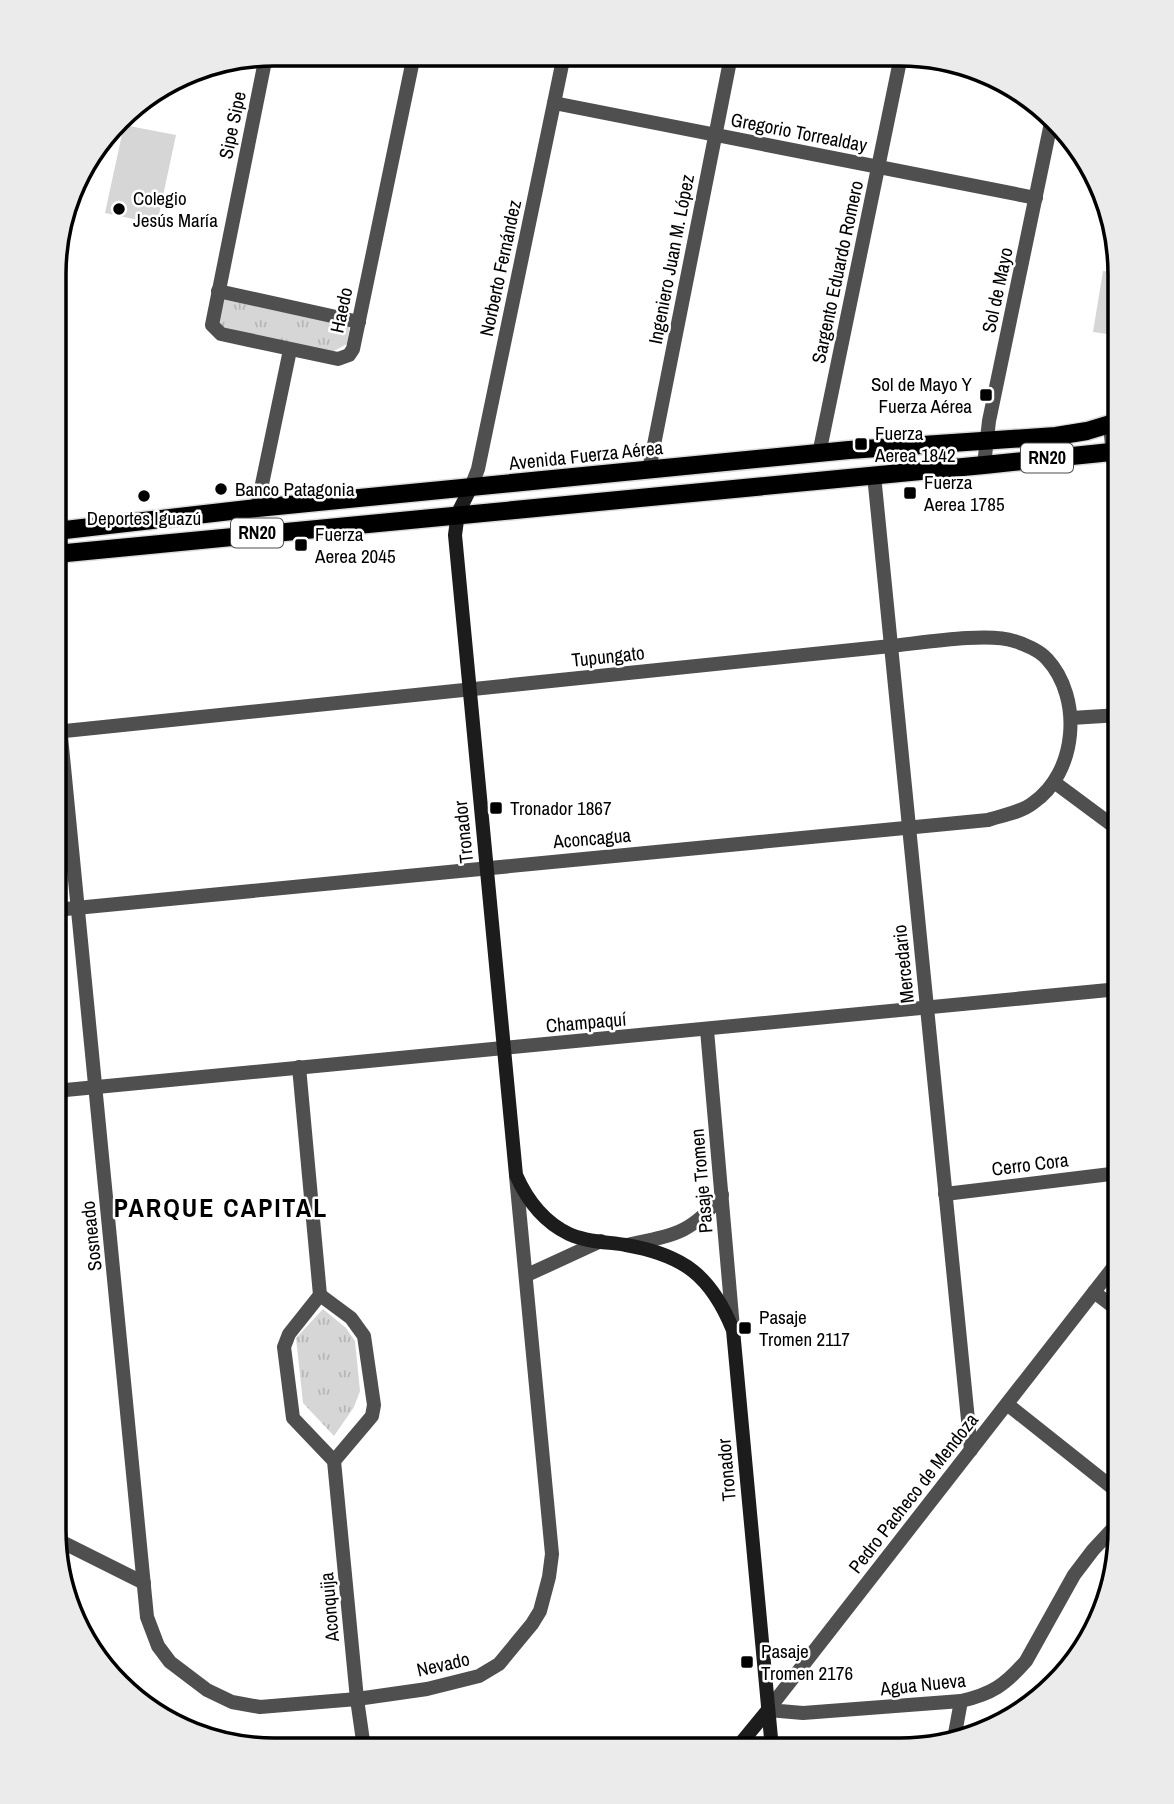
<svg xmlns="http://www.w3.org/2000/svg" width="1174" height="1804" font-family="'Archivo Narrow',sans-serif">
<style>
.grass{fill:url(#grass-tufts)}
.garden{fill:#d6d6d6}
.lines{fill:none;stroke-linecap:round;stroke-linejoin:round}
.primary-casing{stroke:#dbdbdb;stroke-width:21}
.street{stroke:#4f4f4f;stroke-width:14}
.secondary{stroke:#1c1c1c;stroke-width:14}
.primary{stroke:#000;stroke-width:18}
.poi-dot{fill:#000;stroke:#fff;stroke-width:2.5}
.labels{text-anchor:middle;stroke-width:5;stroke-linejoin:round;paint-order:stroke}
.shield{fill:#fff;stroke:#4c4c4c;stroke-width:2}
.shield-label{font-size:18px;font-weight:bold;fill:#000}
.street-label{font-size:19px;fill:#000;stroke:#fff}
.poi-label{font-size:19px;fill:#000;stroke:#fff;text-anchor:start}
.district-label{font-size:26px;font-weight:bold;letter-spacing:2px;fill:#000;stroke:#fff}
.rim{fill:none;stroke:#000;stroke-width:3.5}
</style>
<defs>
<pattern id="grass-tufts" width="24" height="20" patternUnits="userSpaceOnUse" patternTransform="scale(1.75)"><rect width="24" height="20" fill="#d6d6d6"/><path d="M3 7l-1-3M5 7V3M7 7l1-3M15 17l-1-3M17 17v-4M19 17l1-3" fill="none" stroke="#b6b6b6"/></pattern>
</defs>
<rect width="100%" height="100%" fill="#fff"/>
<!-- grass -->
<g class="grass">
<polygon points="221,296 350,324 347,344 332,352 225,331 219,322"/>
<polygon points="323,1309 346,1328 355,1341 360,1391 354,1407 334,1436 303,1403 296,1338"/>
</g>
<!-- garden -->
<g class="garden">
<polygon points="124,125 176,135 157,224 105,213"/>
<polygon points="1103,271 1119,273 1120,336 1093,332"/>
</g>
<g class="lines">
<!-- primary casing -->
<g class="primary-casing">
<g id="primary">
<polyline points="56,531 257,508 849,450 1056,436 1087,431 1120,421"/>
<polyline points="56,554 984,465 1111,452 1120,449"/>
</g>
</g>
<!-- street -->
<g class="street">
<polyline points="266,56 212,325 221,334 338,359 349,355 353,349 414,55"/>
<polyline points="554,103 1036,198"/>
<polyline points="218,291 359,322"/>
<polyline points="1110,425 1120,525"/>
<polyline points="819,454 901,56"/>
<polyline points="984,465 989,421 1051,123"/>
<polyline points="649,470 731,56"/>
<polyline points="874,475 971,1450"/>
<polyline points="471,487 478,469 564,55"/>
<polyline points="257,508 290,350"/>
<polyline points="55,675 147,1617 158,1646 170,1662 207,1690 232,1702 260,1707 357,1699 427,1689 479,1676 499,1664 532,1624 540,1611 549,1577 552,1554 516,1176"/>
<polyline points="1071,718 1120,715"/>
<polyline points="1054,782 1120,831"/>
<path d="M55,910L988,820C1003,815 1020,813 1033,803C1077,773 1083,698 1047,659C1040,651 1025,644 1014,641C988,632 921,643 891,646L55,732"/>
<polyline points="707,1030 733,1328"/>
<polyline points="299,1067 320,1295 289,1334 284,1347 293,1418 334,1461 357,1699 364,1748"/>
<polyline points="55,1091 1119,989"/>
<polyline points="945,1194 1119,1173"/>
<path d="M627,1245C674,1235 691,1234 722,1195"/>
<polyline points="527,1275 601,1241"/>
<polyline points="1094,1292 1119,1311"/>
<polyline points="320,1295 351,1318 364,1336 374,1405 372,1416 334,1461"/>
<polyline points="1007,1404 1119,1493"/>
<path d="M1119,1522L1093,1550L1074,1575L1026,1661C1005,1685 992,1694 961,1701L803,1713L768,1710L1119,1260"/>
<polyline points="56,1539 144,1583"/>
<polyline points="954,1739 961,1701"/>
</g>
<!-- secondary -->
<g class="secondary">
<path d="M471,487L458,513L455,535L516,1175C527,1200 544,1222 569,1234C586,1242 608,1242 626,1245C684,1255 711,1276 733,1330L772,1749"/>
<polyline points="736,1749 768,1710"/>
</g>
<!-- primary -->
<use href="#primary" class="primary"/>
</g>
<!-- markers -->
<g class="poi-dot">
<circle cx="119" cy="209" r="7"/>
<rect x="979" y="388" width="14" height="14" rx="3.5"/>
<rect x="854" y="437" width="14" height="14" rx="3.5"/>
<circle cx="221" cy="489" r="7"/>
<rect x="903" y="486" width="14" height="14" rx="3.5"/>
<circle cx="144" cy="496" r="7"/>
<rect x="294" y="538" width="14" height="14" rx="3.5"/>
<rect x="489" y="801" width="14" height="14" rx="3.5"/>
<rect x="738" y="1321" width="14" height="14" rx="3.5"/>
<rect x="740" y="1655" width="14" height="14" rx="3.5"/>
</g>
<g class="labels">
<!-- shield labels -->
<g class="shield">
<rect x="1021" y="443.5" width="52" height="29" rx="5"/>
<rect x="231" y="518.5" width="52" height="29" rx="5"/>
</g>
<g class="shield-label">
<text x="1047" y="464">RN20</text>
<text x="257" y="539">RN20</text>
</g>
<!-- street labels -->
<g class="street-label">
<text transform="translate(232 125) rotate(-78)" y="7">Sipe Sipe</text>
<text transform="translate(799 132) rotate(11)" y="7">Gregorio Torrealday</text>
<text transform="translate(671 259) rotate(-79)" y="7">Ingeniero Juan M. López</text>
<text transform="translate(500 268) rotate(-78)" y="7">Norberto Fernández</text>
<text transform="translate(837 272) rotate(-78)" y="7">Sargento Eduardo Romero</text>
<text transform="translate(997 290) rotate(-78)" y="7">Sol de Mayo</text>
<text transform="translate(341 310) rotate(-78)" y="7">Haedo</text>
<text transform="translate(586 455) rotate(-6)" y="7">Avenida Fuerza Aérea</text>
<text transform="translate(608 656) rotate(-6)" y="7">Tupungato</text>
<text transform="translate(463 832) rotate(-96)" y="7">Tronador</text>
<text transform="translate(592 838) rotate(-5)" y="7">Aconcagua</text>
<text transform="translate(903 964) rotate(-96)" y="7">Mercedario</text>
<text transform="translate(586 1022) rotate(-5)" y="7">Champaquí</text>
<text transform="translate(1030 1164) rotate(-7)" y="7">Cerro Cora</text>
<text transform="translate(701 1181) rotate(-95)" y="7">Pasaje Tromen</text>
<text transform="translate(91 1236) rotate(-96)" y="7">Sosneado</text>
<text transform="translate(726 1470) rotate(-95)" y="7">Tronador</text>
<text transform="translate(913 1493) rotate(-52)" y="7">Pedro Pacheco de Mendoza</text>
<text transform="translate(329 1607) rotate(-95)" y="7">Aconquija</text>
<text transform="translate(443 1664) rotate(-13)" y="7">Nevado</text>
<text transform="translate(923 1684) rotate(-6)" y="7">Agua Nueva</text>
</g>
<!-- poi labels -->
<g class="poi-label">
<text x="133" y="205">Colegio<tspan x="133" dy="22">Jesús María</tspan></text>
<text x="972" y="391" text-anchor="end">Sol de Mayo Y<tspan x="972" dy="22">Fuerza Aérea</tspan></text>
<text x="875" y="440">Fuerza<tspan x="875" dy="22">Aerea 1842</tspan></text>
<text x="924" y="489">Fuerza<tspan x="924" dy="22">Aerea 1785</tspan></text>
<text x="235" y="496">Banco Patagonia</text>
<text x="144" y="525" text-anchor="middle">Deportes Iguazú</text>
<text x="315" y="541">Fuerza<tspan x="315" dy="22">Aerea 2045</tspan></text>
<text x="510" y="815">Tronador 1867</text>
<text x="759" y="1324">Pasaje<tspan x="759" dy="22">Tromen 2117</tspan></text>
<text x="761" y="1658">Pasaje<tspan x="761" dy="22">Tromen 2176</tspan></text>
</g>
<!-- district labels -->
<g class="district-label">
<text x="221" y="1217">PARQUE CAPITAL</text>
</g>
</g>
<!-- crop -->
<path d="M0 0H1174V1804H0ZM274 66H900A208 208 0 0 1 1108 274V1530A208 208 0 0 1 900 1738H274A208 208 0 0 1 66 1530V274A208 208 0 0 1 274 66Z" fill="#ebebeb" fill-rule="evenodd"/>
<path class="rim" d="M274 66H900A208 208 0 0 1 1108 274V1530A208 208 0 0 1 900 1738H274A208 208 0 0 1 66 1530V274A208 208 0 0 1 274 66Z"/>
</svg>
